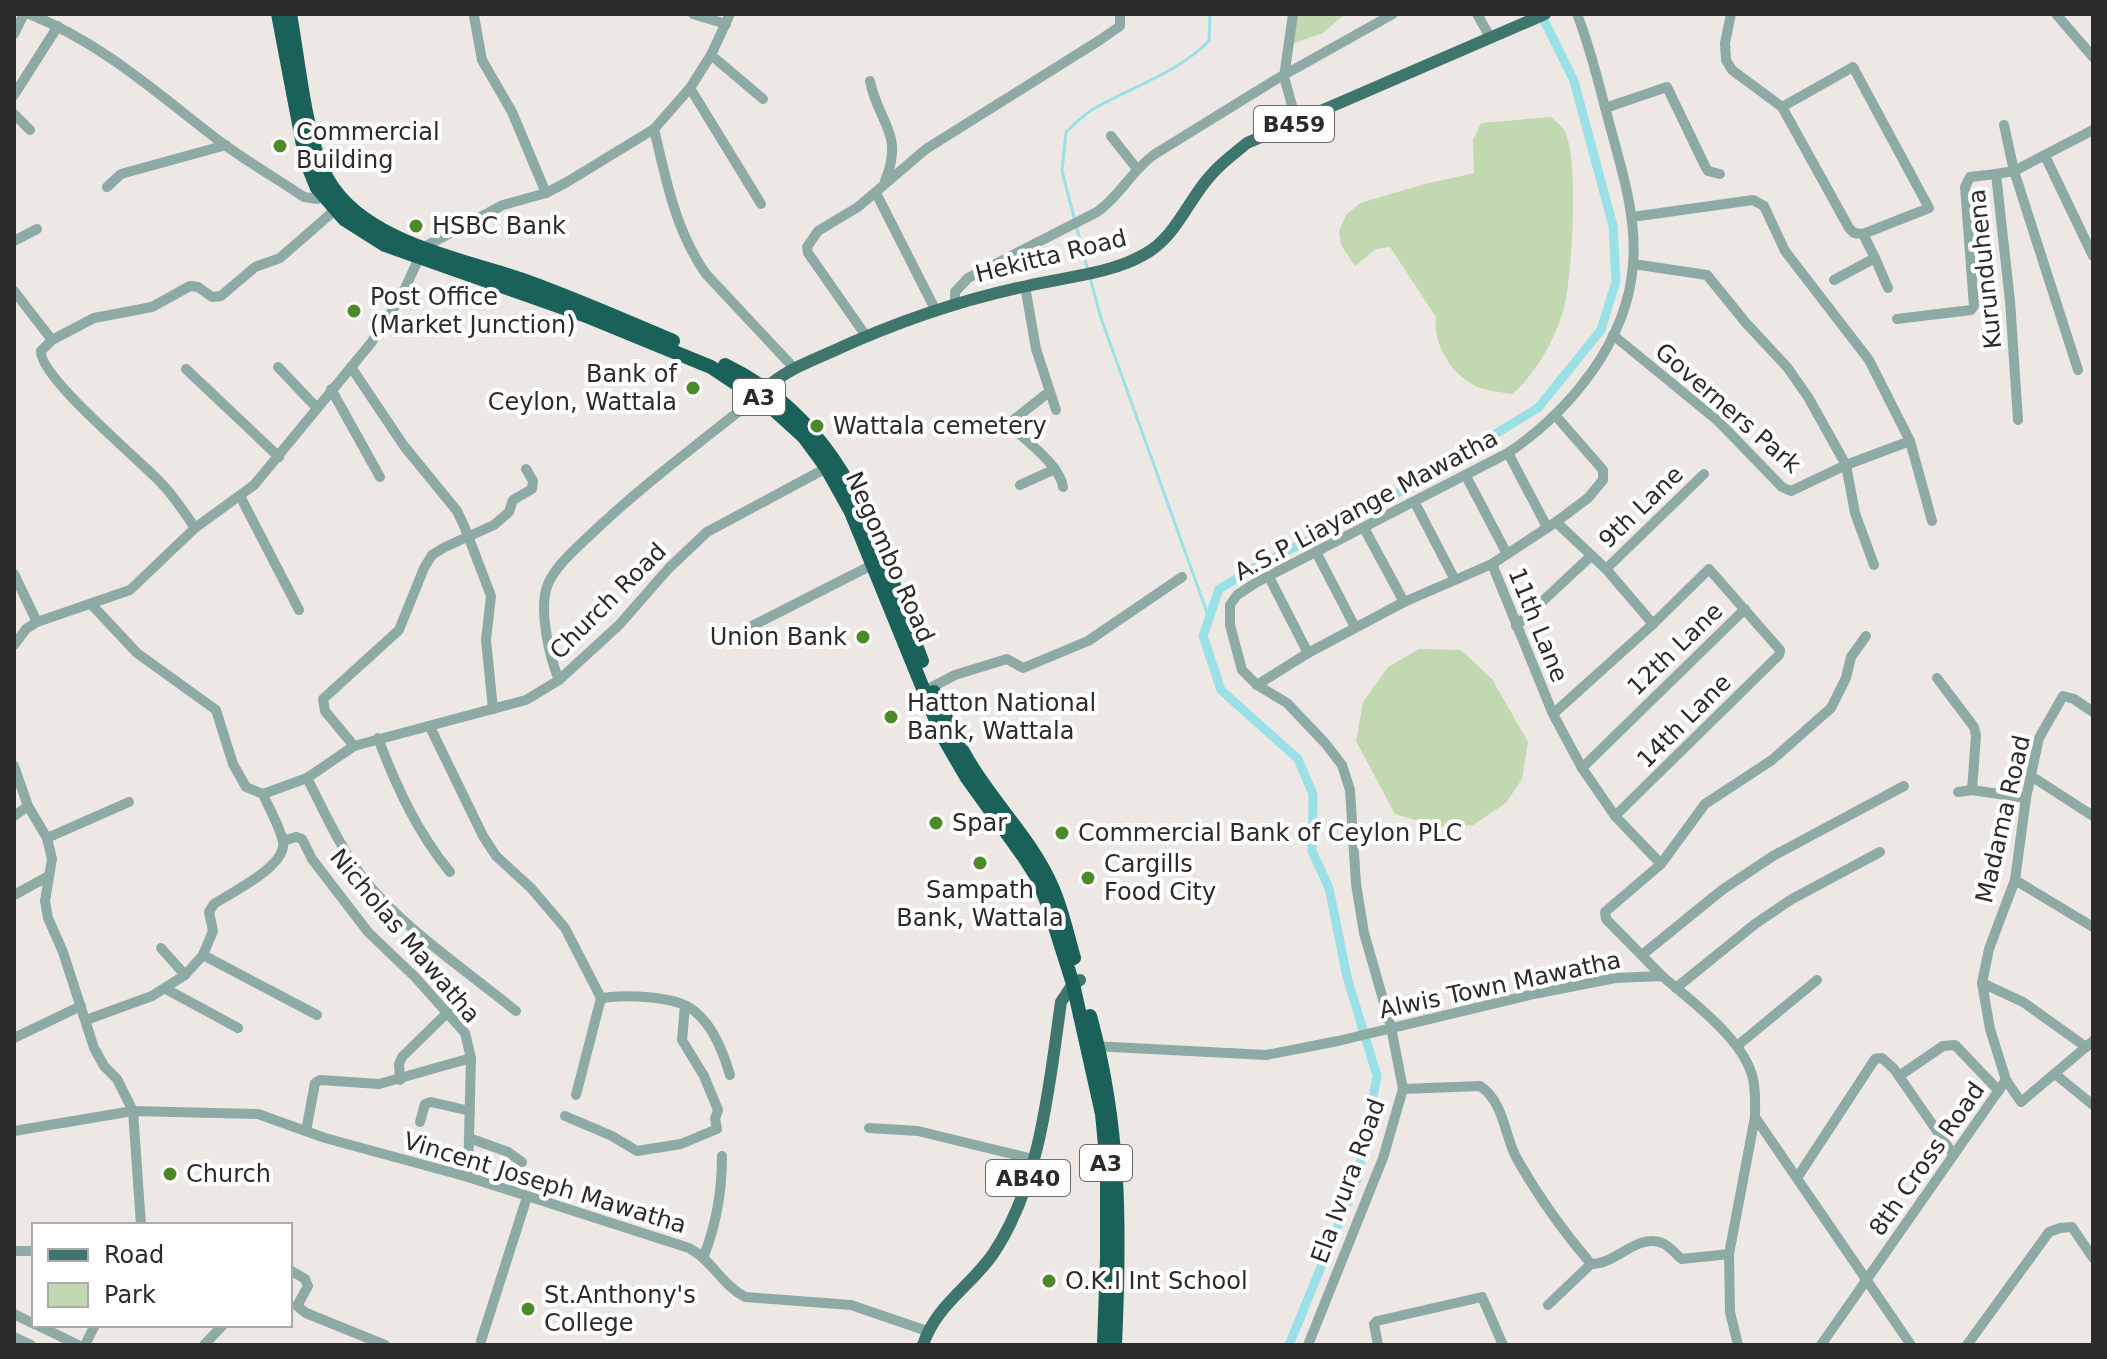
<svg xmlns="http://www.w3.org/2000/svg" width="2107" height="1359" font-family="'DejaVu Sans',sans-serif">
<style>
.green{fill:#c1d8b0}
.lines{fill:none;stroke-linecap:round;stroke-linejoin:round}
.stream{stroke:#9ae0e7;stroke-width:3}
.canal{stroke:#9ae0e7;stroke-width:9}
.minor{stroke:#8eaaa5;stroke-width:10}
.major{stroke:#3e756d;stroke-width:12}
.highway{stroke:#1a6259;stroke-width:14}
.poi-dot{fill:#4c8929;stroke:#fff;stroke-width:3}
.labels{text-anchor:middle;stroke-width:8;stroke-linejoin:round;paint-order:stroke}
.shield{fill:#fff;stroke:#6c6b6a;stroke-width:2}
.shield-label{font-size:22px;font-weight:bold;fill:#2d2b2a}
.poi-label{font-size:24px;fill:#2d2b2a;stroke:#fff;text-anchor:start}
.street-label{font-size:24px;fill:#2d2b2a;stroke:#fff}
</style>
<rect width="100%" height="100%" fill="#eee8e5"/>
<!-- green -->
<g class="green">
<polygon points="1295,14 1345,14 1323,33 1292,44"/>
<path d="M1551,117C1555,121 1561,125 1564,130C1580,155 1572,282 1563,312C1553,342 1536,374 1512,394C1502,392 1490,391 1480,388C1453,377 1432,345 1436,317L1390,247L1376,249L1355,266L1341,245L1339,231L1346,215L1360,203L1425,184L1474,173L1473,140L1481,123Z"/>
<polygon points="1419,649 1461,650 1492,679 1528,742 1522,779 1506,803 1473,825 1438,827 1395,814 1356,741 1363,702 1388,667"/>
</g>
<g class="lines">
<!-- stream -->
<g class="stream">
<path d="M1088,271L1062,171L1066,132C1075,124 1084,114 1095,108C1134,86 1177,73 1209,41L1210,14"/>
<polyline points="1090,278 1101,318 1209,618"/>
</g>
<!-- canal -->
<polyline class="canal" points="1289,1345 1358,1177 1377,1076 1347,977 1329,888 1312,851 1313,794 1298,759 1221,690 1203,636 1219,589 1259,565 1373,508 1538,408 1601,330 1616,281 1613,226 1574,81 1541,14"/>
<!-- minor -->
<g class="minor">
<path d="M29,14C103,43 160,96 222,143C248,162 277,179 304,197L317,199L328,192"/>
<polyline points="693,14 726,24"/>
<polyline points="1293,14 1284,77 1297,123"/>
<polyline points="1477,14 1490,37"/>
<polyline points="1731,14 1725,43 1726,60 1732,70 1782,107 1849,228 1854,233 1863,234 1929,208 1853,67 1782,107"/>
<polyline points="2056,14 2093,57"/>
<polyline points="474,16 482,60 512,112 546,193"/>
<polyline points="14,34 24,14"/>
<polyline points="711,55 763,99"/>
<path d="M870,81C878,123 905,133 885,181"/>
<polyline points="690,88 761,204"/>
<polyline points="14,95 58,26"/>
<polyline points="1605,108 1667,87 1705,166 1708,171 1720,174"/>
<polyline points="14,114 30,130"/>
<polyline points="2004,125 2014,171 2078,370"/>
<path d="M654,129C666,179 675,230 706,274L794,368"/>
<polyline points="1111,136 1137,169"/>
<polyline points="2045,156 2093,256"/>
<polyline points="107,187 121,174 226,145"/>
<polyline points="876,193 936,311"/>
<polyline points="1632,217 1753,200 1764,206 1785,251 1869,360 1910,441 1932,521"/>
<polyline points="14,241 37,229"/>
<polyline points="1875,258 1888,288"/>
<polyline points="1633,264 1707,275 1746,323 1787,367 1808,397 1846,465 1855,513 1874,565"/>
<polyline points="1834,280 1875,258 1863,234"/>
<polyline points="1025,286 1036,349 1056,410"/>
<path d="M14,291L52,340L41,351C39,377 140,460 161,483C174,496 184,512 195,528"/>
<path d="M955,305V292L968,278L1097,212C1120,196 1132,170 1155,154L1275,80L1393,14"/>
<polyline points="1897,319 1971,310 1974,306 1965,187 1970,177 1996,174"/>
<polyline points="1613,335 1718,421 1782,487 1791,491 1846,465 1910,441"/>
<polyline points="866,336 808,253 807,247 818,231 858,207 926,149 1100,40 1120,26 1120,14"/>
<polyline points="52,340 94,318 152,307 190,286 198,287 212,297 221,296 255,267 280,258 335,210"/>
<polyline points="278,367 316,407"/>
<polyline points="351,367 404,446 457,511 465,528 491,596 486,640 493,709"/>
<polyline points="186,369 279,457"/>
<polyline points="331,389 380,477"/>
<path d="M1049,392L1012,421L1013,428C1028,442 1061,467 1063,487"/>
<polyline points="2018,420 2010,301 1996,174 2014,171 2093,130"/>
<polyline points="1508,453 1547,527"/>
<polyline points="1466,476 1507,554"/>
<polyline points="1020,485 1055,469"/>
<polyline points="240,496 299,610"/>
<polyline points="1415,503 1454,578"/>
<polyline points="1556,522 1606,569 1653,624"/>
<polyline points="1364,528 1404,602"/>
<polyline points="1316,552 1355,627"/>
<polyline points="1492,564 1553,714 1582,768 1615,816 1779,655 1780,650 1709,569 1653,624 1553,714"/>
<polyline points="1606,569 1704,474"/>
<polyline points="14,574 37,622"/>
<polyline points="1269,577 1308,653"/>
<polyline points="1516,626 1591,556"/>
<polyline points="748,628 878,562"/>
<polyline points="14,645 26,629 37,622 130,590 195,528 254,485 371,343 401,297 424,247 503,205 546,193 567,182 654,129 690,88 711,55 730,14"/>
<polyline points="1937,678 1974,727 1976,736 1972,790"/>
<path d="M559,680C549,656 538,608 548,584C556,566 573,551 588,537C641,486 701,442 758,396"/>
<polyline points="1257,685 1308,653 1404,602 1492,564 1556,522 1588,498 1603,480 1603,470 1555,415"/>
<polyline points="932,687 955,675 1007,659 1023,668 1088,641 1182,577"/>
<polyline points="2093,712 2074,699 2063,696 2039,738 2026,798 2015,880 1989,949 1982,983 1990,1029 2006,1080 2021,1102 2093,1041"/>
<polyline points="430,727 483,836 496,856 531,888 565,928 601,998"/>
<path d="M378,738C396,786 417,832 450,872"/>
<polyline points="354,746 325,711 323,699 399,630 424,568 432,555 445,547 494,525 509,512 513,500 532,489 533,481 526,469"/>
<polyline points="14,766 28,806 47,838 52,859 45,901 48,918 63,952 94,1048 104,1066 117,1079 133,1111 141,1225"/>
<polyline points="1582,768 1745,609"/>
<polyline points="2031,776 2093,816"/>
<path d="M307,778C323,809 338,843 358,871C395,923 466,970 516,1011"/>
<polyline points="1958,792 1972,790 2026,798"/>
<polyline points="263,794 307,778 354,746 526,700 559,680 619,625 669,568 707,532 832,465"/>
<polyline points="14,816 28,806"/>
<polyline points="1615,816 1661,864 1705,804 1772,760 1831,708 1846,678 1851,657 1866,636"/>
<polyline points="47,838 129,802"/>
<polyline points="283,841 296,837 302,839 312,859 368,932 415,977 465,1033 471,1058 468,1177"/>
<polyline points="1661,864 1605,912 1606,919 1662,976"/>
<polyline points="2015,880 2093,927"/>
<polyline points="14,895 47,877"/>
<polyline points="161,948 185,975"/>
<polyline points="203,955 317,1015"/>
<polyline points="1642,955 1722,890 1773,856 1904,786"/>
<polyline points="1982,983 2023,1002 2086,1047"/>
<polyline points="1676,988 1755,924 1792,899 1880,852"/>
<polyline points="166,989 238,1028"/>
<path d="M86,1020L152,996L185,975L203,955L213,931L209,912L214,904C232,892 287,866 283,842C280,826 269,809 263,794L246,787L233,764L216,710L137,653L92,605"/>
<polyline points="14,1038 81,1006"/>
<path d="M1093,1046L1266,1055L1338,1041L1534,994L1615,978L1662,976C1691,1001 1745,1040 1753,1079C1756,1091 1755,1105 1755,1117L1911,1345"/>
<polyline points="1737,1046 1817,980"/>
<polyline points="2055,1074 2093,1105"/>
<polyline points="1899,1076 1943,1046 1955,1045 1999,1091"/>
<polyline points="400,1080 399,1064 402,1057 448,1012"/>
<path d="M1403,1089L1480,1086C1504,1102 1504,1134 1516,1157C1537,1195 1563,1231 1591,1264"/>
<path d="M576,1095L601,998C623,995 674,995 693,1010C713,1025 723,1052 730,1075"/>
<polyline points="565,1116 612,1136 637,1151 681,1144 717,1129 715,1119 718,1110 704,1076 682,1040 685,1006"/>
<polyline points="420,1122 425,1104 431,1102 470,1111"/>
<polyline points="869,1128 918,1131 1033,1159"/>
<path d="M14,1131L133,1111L258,1114L325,1138L468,1177L689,1248C712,1260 722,1285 745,1297L851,1305L927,1331"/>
<polyline points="306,1131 315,1083 320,1080 379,1084 471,1058"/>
<polyline points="469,1138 508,1152 522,1162"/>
<polyline points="1797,1178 1875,1059 1882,1058 1894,1069 1953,1154"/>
<polyline points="14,1251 34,1251"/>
<path d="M703,1258C716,1226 722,1190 722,1156"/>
<polyline points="290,1270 305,1279 308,1286 297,1306 306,1313 385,1345"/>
<path d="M1548,1305L1591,1264C1615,1265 1637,1233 1662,1243C1669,1245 1676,1255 1682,1259L1729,1254"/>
<polyline points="14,1314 34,1324"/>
<polyline points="37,1325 78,1345"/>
<polyline points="14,1337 31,1345"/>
<polyline points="481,1341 527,1197"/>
<polyline points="85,1345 95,1325"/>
<polyline points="204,1345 223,1325"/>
<path d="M1308,1345L1383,1158L1403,1089L1391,1027L1364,933L1356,884L1350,790L1342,765L1325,743L1287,703L1257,685L1242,670L1230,625V605L1237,595L1257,582L1508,453C1570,411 1628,341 1633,264C1637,217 1622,171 1610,126C1600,89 1591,49 1577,14"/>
<polyline points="1378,1345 1374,1324 1377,1321 1482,1297 1503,1345"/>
<polyline points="1738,1345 1730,1312 1729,1254 1755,1117"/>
<polyline points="1821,1345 2006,1080"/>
<polyline points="1967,1345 2049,1232 2060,1228 2072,1227 2093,1258"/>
</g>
<!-- major -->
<g class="major">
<path d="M759,395C779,373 804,364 831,352C894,323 960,300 1027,286C1065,277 1111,274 1145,254C1176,237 1188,200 1211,175C1221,163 1235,153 1247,143L1545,14"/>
<path d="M923,1345C936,1305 970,1287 993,1254C1041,1182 1049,1086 1061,1002L1073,984L1080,980"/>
</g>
<!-- highway -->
<g class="highway">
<polyline points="278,14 306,161 317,188 344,219 385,245 589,317 711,367 771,407 804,437 826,467 851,512 942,735 967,778 1024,857 1038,879 1049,908 1073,984 1102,1114 1107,1166 1107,1259 1104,1345"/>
<path d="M290,14C299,62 305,140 328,180C364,243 463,259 526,281C576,299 624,320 673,341"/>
<path d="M725,365C848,425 877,543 922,661"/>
<path d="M934,692C947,722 961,752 980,779C1004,815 1035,847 1052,887C1062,909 1067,934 1074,958"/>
<path d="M1090,1016C1121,1127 1120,1232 1115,1345"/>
</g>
</g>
<!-- markers -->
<g class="poi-dot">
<circle cx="280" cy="146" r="8"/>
<circle cx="416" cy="226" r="8"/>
<circle cx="354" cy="311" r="8"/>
<circle cx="693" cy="388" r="8"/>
<circle cx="817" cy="426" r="8"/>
<circle cx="863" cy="637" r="8"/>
<circle cx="891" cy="717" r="8"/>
<circle cx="936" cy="823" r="8"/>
<circle cx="1062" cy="833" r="8"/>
<circle cx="980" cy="863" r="8"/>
<circle cx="1088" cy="878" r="8"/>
<circle cx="170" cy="1174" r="8"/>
<circle cx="1049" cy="1281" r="8"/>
<circle cx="528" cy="1309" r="8"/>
</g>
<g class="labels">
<!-- shield labels -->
<g class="shield">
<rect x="1254" y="106" width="80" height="36" rx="6"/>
<rect x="733" y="379" width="52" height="36" rx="6"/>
<rect x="1080" y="1145" width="52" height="36" rx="6"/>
<rect x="986" y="1160" width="84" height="36" rx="6"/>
</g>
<g class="shield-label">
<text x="1294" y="132">B459</text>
<text x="759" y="405">A3</text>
<text x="1106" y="1171">A3</text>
<text x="1028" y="1186">AB40</text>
</g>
<!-- poi labels -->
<g class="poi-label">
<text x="296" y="140">Commercial<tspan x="296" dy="28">Building</tspan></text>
<text x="432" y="234">HSBC Bank</text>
<text x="370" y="305">Post Office<tspan x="370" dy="28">(Market Junction)</tspan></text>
<text x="677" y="382" text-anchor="end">Bank of<tspan x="677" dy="28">Ceylon, Wattala</tspan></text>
<text x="833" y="434">Wattala cemetery</text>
<text x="847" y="645" text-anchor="end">Union Bank</text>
<text x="907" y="711">Hatton National<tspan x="907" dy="28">Bank, Wattala</tspan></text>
<text x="952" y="831">Spar</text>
<text x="1078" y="841">Commercial Bank of Ceylon PLC</text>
<text x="1104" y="872">Cargills<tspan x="1104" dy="28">Food City</tspan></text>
<text x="980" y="898" text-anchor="middle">Sampath<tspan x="980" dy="28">Bank, Wattala</tspan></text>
<text x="186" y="1182">Church</text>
<text x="1065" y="1289">O.K.I Int School</text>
<text x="544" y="1303">St.Anthony's<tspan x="544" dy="28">College</tspan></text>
</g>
<!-- street labels -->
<g class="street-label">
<text transform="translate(1051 256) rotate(-14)" y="8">Hekitta Road</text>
<text transform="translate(1985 269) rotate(-96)" y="8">Kurunduhena</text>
<text transform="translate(1728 408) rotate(41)" y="8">Governers Park</text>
<text transform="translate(1366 505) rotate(-28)" y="8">A.S.P Liayange Mawatha</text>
<text transform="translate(1641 507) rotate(-44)" y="8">9th Lane</text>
<text transform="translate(890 557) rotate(66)" y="8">Negombo Road</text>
<text transform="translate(608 601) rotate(-45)" y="8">Church Road</text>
<text transform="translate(1538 625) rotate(68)" y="8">11th Lane</text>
<text transform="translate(1675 649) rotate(-44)" y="8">12th Lane</text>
<text transform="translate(1684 721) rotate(-45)" y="8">14th Lane</text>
<text transform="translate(2003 819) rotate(-77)" y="8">Madama Road</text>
<text transform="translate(405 936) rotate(50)" y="8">Nicholas Mawatha</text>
<text transform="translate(1500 985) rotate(-12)" y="8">Alwis Town Mawatha</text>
<text transform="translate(1927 1159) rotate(-55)" y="8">8th Cross Road</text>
<text transform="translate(1348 1181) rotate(-70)" y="8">Ela Ivura Road</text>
<text transform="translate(545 1183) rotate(17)" y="8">Vincent Joseph Mawatha</text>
</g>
</g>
<!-- border -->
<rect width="2107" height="1359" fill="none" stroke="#2d2b2a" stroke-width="32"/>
<!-- legend -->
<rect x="32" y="1223" width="260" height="104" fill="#ffffff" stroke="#abaaaa" stroke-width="2"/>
<rect x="48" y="1249" width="40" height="12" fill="#3e756d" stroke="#abaaaa" stroke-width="2"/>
<text x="104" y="1263" font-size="24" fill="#2d2b2a">Road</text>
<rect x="48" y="1283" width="40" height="24" fill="#c1d8b0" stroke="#abaaaa" stroke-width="2"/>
<text x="104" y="1303" font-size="24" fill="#2d2b2a">Park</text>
</svg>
